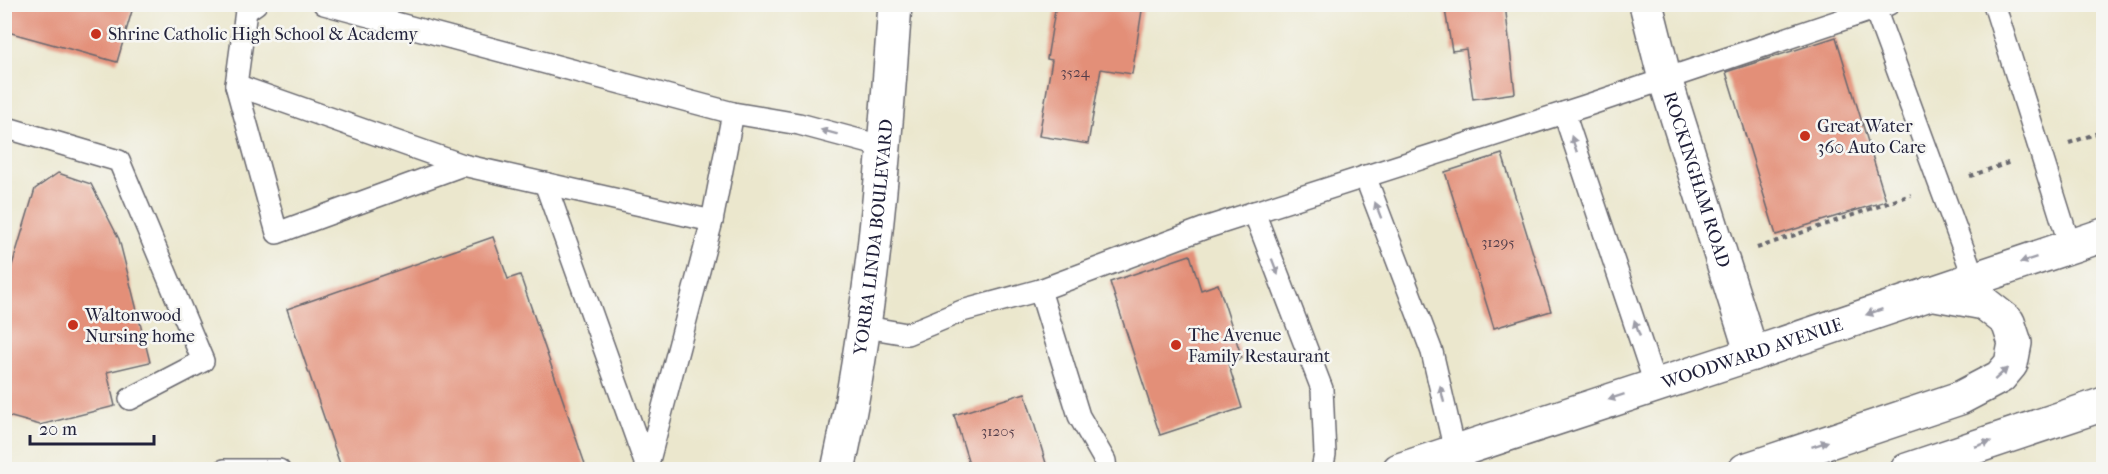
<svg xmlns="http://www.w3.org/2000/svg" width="2108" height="474" font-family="'IM FELL French Canon',serif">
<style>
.building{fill:#e38f78}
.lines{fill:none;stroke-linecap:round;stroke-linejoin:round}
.service-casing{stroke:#68676e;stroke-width:24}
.minor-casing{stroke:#68676e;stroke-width:36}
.primary-casing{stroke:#68676e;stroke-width:36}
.path{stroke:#68676e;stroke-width:4;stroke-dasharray:4.5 4.5;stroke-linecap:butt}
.service{stroke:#fff;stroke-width:21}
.minor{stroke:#fff;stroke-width:33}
.primary{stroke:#fff;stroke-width:33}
.oneway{fill:#9c9ca7}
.poi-dot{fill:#c8321e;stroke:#f6f6f2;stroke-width:2}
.labels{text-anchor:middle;stroke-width:5;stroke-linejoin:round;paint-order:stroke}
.number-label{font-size:15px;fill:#523d4a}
.poi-label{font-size:18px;fill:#22223b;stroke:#f6f6f2;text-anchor:start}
.street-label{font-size:18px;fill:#22223b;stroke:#f6f6f2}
</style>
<rect width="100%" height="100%" fill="#f6f6f2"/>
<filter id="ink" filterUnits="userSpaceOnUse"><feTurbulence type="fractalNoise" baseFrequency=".0167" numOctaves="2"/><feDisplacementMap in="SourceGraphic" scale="12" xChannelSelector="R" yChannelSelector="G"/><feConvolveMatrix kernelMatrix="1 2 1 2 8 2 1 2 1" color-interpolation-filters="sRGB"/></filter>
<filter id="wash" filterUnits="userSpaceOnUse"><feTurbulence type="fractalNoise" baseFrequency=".008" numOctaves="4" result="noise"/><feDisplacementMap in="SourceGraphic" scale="24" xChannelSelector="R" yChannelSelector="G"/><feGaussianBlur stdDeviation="1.35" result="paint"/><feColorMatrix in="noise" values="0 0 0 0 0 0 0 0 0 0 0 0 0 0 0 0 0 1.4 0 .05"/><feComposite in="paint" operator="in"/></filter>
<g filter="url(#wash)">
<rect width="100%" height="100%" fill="#ebe7cd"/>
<g id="blocks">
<!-- building -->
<g class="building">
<polygon points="4,4 134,4 117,62 4,31"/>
<polygon points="1056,4 1143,4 1132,74 1101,69 1088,144 1039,136 1052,60 1047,59"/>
<polygon points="1444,4 1505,4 1515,93 1473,99 1466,49 1452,51"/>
<polygon points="1836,37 1886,201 1776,235 1726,72"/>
<polygon points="1502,154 1551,311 1494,328 1445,172"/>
<polygon points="58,173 91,184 119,239 150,362 107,372 115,406 40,425 4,415 4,292 35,189"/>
<polygon points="493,237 508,279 520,275 587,470 342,470 287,309"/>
<polygon points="1190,255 1201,290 1218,284 1242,358 1228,363 1242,408 1160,435 1110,282"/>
<polygon points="1025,393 1048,470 971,470 954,415"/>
</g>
</g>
</g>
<g filter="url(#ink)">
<use href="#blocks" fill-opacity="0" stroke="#68676e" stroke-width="1.5"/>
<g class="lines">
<!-- service casing -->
<g class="service-casing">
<g id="service">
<polyline points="256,4 246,11 236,85 277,233 463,165 712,221 733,113"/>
<polyline points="324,4 733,113 799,124 885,147"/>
<polyline points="1994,4 2070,246"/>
<polyline points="1875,9 1974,278"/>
<polyline points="236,85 463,165"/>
<polyline points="1564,113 1655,384"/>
<polyline points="4,127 119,161 203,361 130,399"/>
<polyline points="1365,176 1432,352 1455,451"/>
<polyline points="545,183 647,468 712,221"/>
<polyline points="1254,212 1322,389 1325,454 1322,470"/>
<polyline points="1040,290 1079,416 1105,461 1106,470"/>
<polyline points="866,327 907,334 962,311 1040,290 1205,228 1585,106 1889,4"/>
<polyline points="224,470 279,470"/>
</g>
</g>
<!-- minor casing -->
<g class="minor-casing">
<g id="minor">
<path id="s1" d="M1646,4L1665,79L1752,354"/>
<path id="s2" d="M838,470C872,316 884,161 895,4"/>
</g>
</g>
<!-- primary casing -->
<g class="primary-casing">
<g id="primary">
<path id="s3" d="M1399,470L1752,354L2104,235"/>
<polyline points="1745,470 1960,398 2000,377 2011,364 2015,343 2008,322 1984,303 1930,293"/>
<polyline points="1907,470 2104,404"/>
</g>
</g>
<!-- path -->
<g class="path">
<polyline points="2069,143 2104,131"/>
<polyline points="1970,176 2011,162"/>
<polyline points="1757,248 1911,195"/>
</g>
<!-- service -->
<use href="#service" class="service"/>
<!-- minor -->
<use href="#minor" class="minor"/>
<!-- primary -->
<use href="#primary" class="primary"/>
</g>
<!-- one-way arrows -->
<defs><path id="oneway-solid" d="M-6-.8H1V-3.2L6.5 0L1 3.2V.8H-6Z" transform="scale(1.5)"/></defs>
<g class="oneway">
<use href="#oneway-solid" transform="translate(829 132) rotate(-165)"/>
<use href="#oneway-solid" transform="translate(1574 144) rotate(-109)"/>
<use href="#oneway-solid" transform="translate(1378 210) rotate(-111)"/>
<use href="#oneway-solid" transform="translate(2028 260) rotate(162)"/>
<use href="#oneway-solid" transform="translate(1275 267) rotate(69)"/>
<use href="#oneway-solid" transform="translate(1874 312) rotate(161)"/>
<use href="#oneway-solid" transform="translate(1637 328) rotate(-109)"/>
<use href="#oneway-solid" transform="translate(2001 374) rotate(-42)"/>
<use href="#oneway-solid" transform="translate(1442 394) rotate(-103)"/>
<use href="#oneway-solid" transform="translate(1616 397) rotate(162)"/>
<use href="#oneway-solid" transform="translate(1820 444) rotate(-18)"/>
<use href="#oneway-solid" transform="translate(1983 444) rotate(-19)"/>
</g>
</g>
<!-- markers -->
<g class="poi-dot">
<circle cx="96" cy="34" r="6"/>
<circle cx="1805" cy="136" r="6"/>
<circle cx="73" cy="325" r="6"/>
<circle cx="1176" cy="345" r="6"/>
</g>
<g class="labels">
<!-- number labels -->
<g class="number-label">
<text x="1075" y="77">3524</text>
<text x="1498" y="247">31295</text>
<text x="998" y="436">31205</text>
</g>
<!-- poi labels -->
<g class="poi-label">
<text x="108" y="40">Shrine Catholic High School &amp; Academy</text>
<text x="1817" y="132">Great Water<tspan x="1817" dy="21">360 Auto Care</tspan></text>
<text x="85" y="321">Waltonwood<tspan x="85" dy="21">Nursing home</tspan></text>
<text x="1188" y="341">The Avenue<tspan x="1188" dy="21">Family Restaurant</tspan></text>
</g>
<!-- street labels -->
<g class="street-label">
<text dy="6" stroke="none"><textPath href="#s1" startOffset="183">ROCKINGHAM ROAD</textPath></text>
<text dy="6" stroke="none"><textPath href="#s2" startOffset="236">YORBA LINDA BOULEVARD</textPath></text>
<text dy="6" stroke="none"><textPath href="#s3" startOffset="372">WOODWARD AVENUE</textPath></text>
</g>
</g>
<!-- margin -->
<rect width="2108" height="474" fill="none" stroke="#f6f6f2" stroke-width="24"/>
<!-- scale -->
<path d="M30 435v9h124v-9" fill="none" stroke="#22223b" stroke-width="3"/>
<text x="39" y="435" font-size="18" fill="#22223b" stroke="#f6f6f2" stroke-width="4.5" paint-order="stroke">20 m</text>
</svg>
